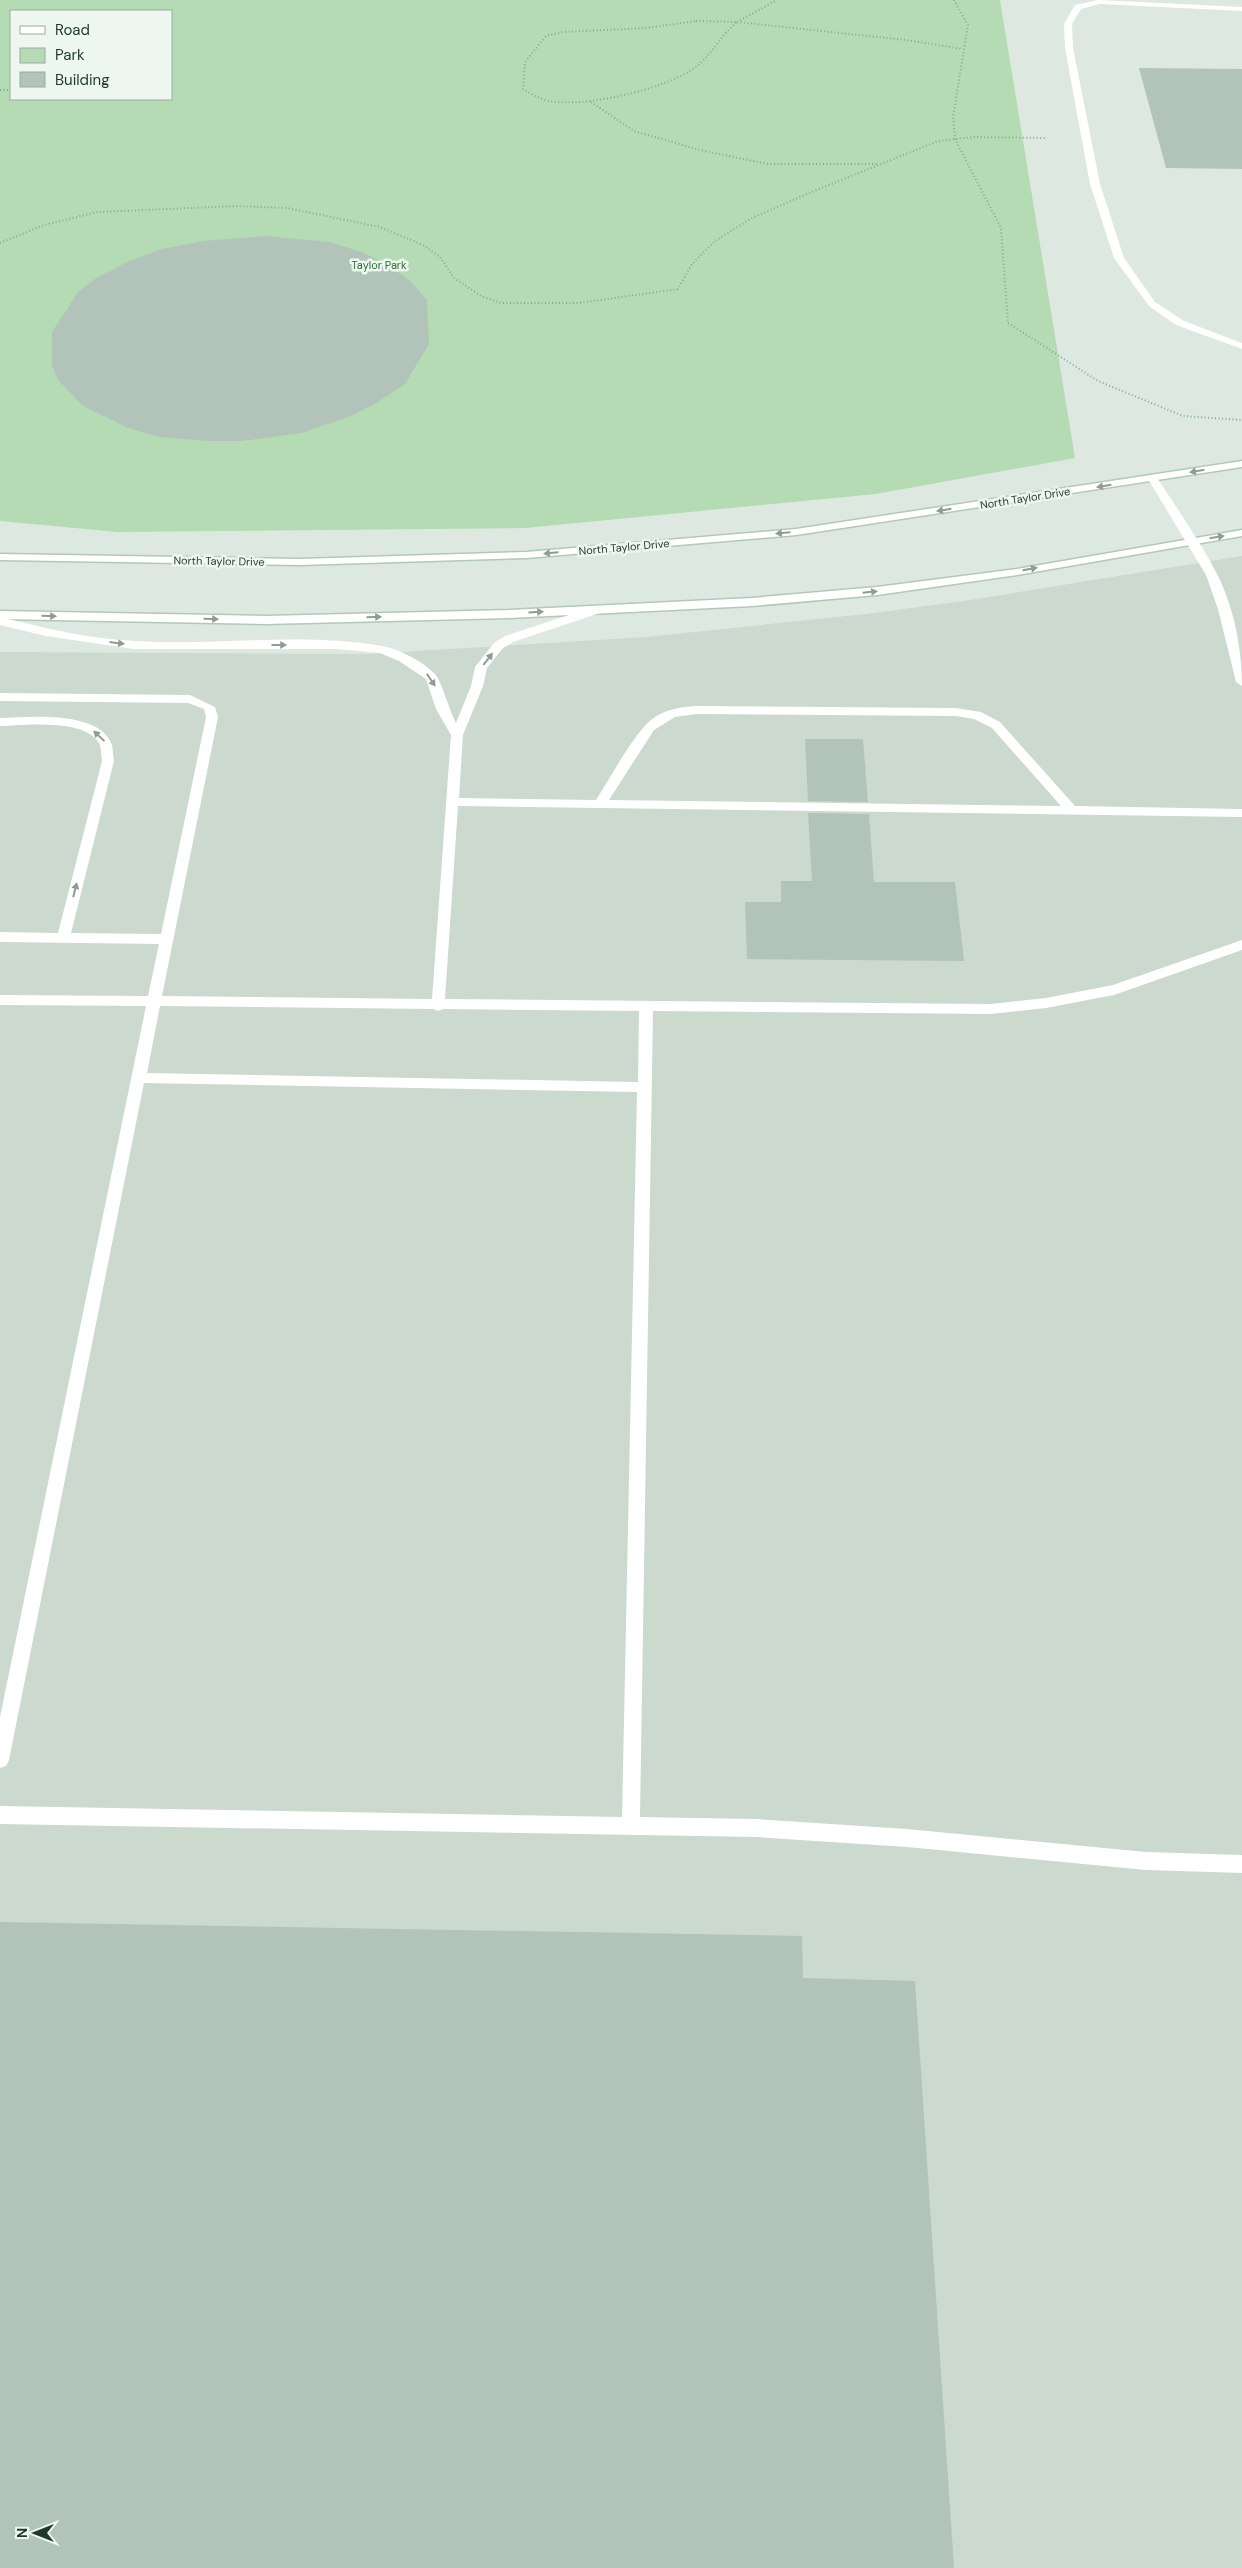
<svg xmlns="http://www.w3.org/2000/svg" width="1242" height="2568" font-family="'DM Sans',sans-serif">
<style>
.built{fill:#cbd9cf}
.green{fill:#b5dbb5;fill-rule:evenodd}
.building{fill:#b2c4b9}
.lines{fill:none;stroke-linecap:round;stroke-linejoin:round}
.secondary-casing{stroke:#b0c9b9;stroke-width:3}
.path{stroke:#7dae91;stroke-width:2;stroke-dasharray:1 2.5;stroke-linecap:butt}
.service{fill:#fff;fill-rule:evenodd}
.secondary{fill:#fff;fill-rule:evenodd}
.oneway{fill:#8f9c95}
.labels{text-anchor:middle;stroke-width:5;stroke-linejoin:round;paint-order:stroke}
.far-park-label{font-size:11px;fill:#297031;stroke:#edf6ef}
.far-street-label{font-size:11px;fill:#1f392b;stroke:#edf6ef}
</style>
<rect width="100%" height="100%" fill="#dde9e0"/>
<!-- built -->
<polygon class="built" points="1242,556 1242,2568 0,2568 0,652 369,654 646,637 866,614 964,601"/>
<!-- green -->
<path class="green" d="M0,0H1000L1075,458L876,494L525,528L117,532L0,521ZM11,11H171V99H11Z"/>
<!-- building -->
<g class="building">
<polygon points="1139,68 1242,69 1242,169 1166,168"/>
<polygon points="266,236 329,242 362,252 390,266 410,281 427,300 429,344 405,384 375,404 351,416 302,433 242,441 207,441 159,437 128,428 83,406 58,380 52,366 52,332 78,292 95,279 125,263 162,249 203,241"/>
<polygon points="805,739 863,739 868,802 808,801"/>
<polygon points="808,813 869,814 874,882 955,882 964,961 747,959 745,902 781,902 781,881 812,881"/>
<polygon points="0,1922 802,1936 803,1978 915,1981 954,2568 0,2568"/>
</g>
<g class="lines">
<!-- secondary casing -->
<g class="secondary-casing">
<g id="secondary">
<polygon points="1242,461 1242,467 796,535 526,558 300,565 0,560 0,554 300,559 526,552 796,529"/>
<polygon points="1242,530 1242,536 1017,575 877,595 752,606 509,618 266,624 0,619 0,611 266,616 509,610 752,598 877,587 1017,569"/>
</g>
</g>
<!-- path -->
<g class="path">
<polyline points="954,0 968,25 953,117 955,139 1001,228 1008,323 1098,381 1183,416 1242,420"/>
<path d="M696,21L737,22C722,34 713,53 698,65C671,88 594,105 558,102C545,102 534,96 523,89L525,62L546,36L563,32L647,28Z"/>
<polyline points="737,22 906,40 962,49"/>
<polyline points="737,22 777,0"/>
<polyline points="0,90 11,90"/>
<polyline points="591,102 634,131 700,150 768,164 878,164"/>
<polyline points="0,243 44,225 97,212 237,206 287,208 380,227 423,245 440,257 454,278 481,296 501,303 579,303 678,289 692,264 715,241 750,219 809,193 938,141 974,137 1046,138"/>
</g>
<!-- service -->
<g class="service">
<polygon points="1098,0 1242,7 1242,11 1100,4 1081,9 1072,24 1073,48 1100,184 1124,258 1155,302 1184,321 1242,343 1242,349 1176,325 1149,306 1114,258 1090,184 1065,48 1064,24 1075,5"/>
<path d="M1153,476L1158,479C1178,510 1200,541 1217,574C1234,607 1242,649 1242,686L1236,682L1218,609L1206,575L1148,479Z"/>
<path d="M596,606L602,610L600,613L513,642L502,649L487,668L483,686L463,735L459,798L596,800C610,779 636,729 655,717C667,709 682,707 696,706L956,708L981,712L1000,722L1075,806L1242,809V817L458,806L445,999L991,1004L1046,998L1113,985L1242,940V950L1114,995L1046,1008L991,1014L653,1011L640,1817L756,1819L907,1829L1146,1852L1242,1855V1873L1146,1870L907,1847L756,1837L0,1824V1806L622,1817L637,1092L144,1083L9,1760L6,1766L0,1768V1717L146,1006L0,1005V995L148,996L159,944L0,942V932L58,933L102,761C101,756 101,750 100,745C88,718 24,725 0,726V718C29,717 100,710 112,745C113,750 113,756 114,761L71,933L161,934L206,717L204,709L188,703L0,701V693L190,695L215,707L218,717L162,996L432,999L451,735L436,709L426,679L399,661L380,653L337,649H134L46,636L0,625V617C44,628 90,639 135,641C216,646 301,632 382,646C399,649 422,661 435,674C441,680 450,712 456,723L471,686L475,667L494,643L505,636ZM696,714L956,716L974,719L992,728L1061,806L609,800L654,730L675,717ZM160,1006L433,1009L438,1011L443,1009L639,1011L638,1082L147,1073Z"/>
</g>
<!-- secondary -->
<use href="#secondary" class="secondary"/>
</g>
<!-- one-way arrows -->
<defs><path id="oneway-solid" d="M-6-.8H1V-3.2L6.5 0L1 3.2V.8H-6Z" transform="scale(1.25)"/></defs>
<g class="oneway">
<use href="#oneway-solid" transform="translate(1197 471) rotate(170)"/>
<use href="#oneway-solid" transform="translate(1104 486) rotate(171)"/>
<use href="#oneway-solid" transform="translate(944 510) rotate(171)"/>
<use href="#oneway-solid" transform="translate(783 533) rotate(175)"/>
<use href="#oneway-solid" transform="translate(1217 537) rotate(-9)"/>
<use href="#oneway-solid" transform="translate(551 553) rotate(175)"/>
<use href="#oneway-solid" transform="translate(1030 569) rotate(-10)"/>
<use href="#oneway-solid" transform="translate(870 592) rotate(-6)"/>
<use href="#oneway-solid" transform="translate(536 612) rotate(-3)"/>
<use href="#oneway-solid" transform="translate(49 616) rotate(1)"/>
<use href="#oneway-solid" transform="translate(374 617) rotate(-2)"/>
<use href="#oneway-solid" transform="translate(211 619) rotate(1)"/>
<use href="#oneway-solid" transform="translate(117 643) rotate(7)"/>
<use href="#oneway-solid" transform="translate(279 645)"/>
<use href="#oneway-solid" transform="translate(488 659) rotate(-52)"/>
<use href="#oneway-solid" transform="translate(431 680) rotate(56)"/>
<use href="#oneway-solid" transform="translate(99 736) rotate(-137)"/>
<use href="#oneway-solid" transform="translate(75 890) rotate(-76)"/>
</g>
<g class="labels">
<!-- far-park labels -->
<g class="far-park-label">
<text x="379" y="269">Taylor Park</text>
</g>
<!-- far-street labels -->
<g class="far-street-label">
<text transform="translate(1025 498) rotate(-9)" y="4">North Taylor Drive</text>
<text transform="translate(624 547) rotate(-5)" y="4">North Taylor Drive</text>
<text transform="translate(219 561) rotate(1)" y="4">North Taylor Drive</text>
</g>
</g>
<!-- legend -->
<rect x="10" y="10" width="162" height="90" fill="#edf6ef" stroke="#9baaa1"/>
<rect x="20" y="26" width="25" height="8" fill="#ffffff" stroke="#9baaa1"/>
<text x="55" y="35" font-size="15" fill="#1f392b">Road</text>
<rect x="20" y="48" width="25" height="15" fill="#b5dbb5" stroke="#9baaa1"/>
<text x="55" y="60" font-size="15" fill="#1f392b">Park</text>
<rect x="20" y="72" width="25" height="15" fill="#b2c4b9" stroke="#9baaa1"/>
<text x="55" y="85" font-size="15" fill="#1f392b">Building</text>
<!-- north arrow -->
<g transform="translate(35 2533) rotate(270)" stroke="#edf6ef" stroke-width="4" paint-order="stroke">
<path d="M0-4L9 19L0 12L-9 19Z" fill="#1f392b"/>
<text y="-8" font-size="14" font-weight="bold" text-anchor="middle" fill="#1f392b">N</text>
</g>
</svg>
